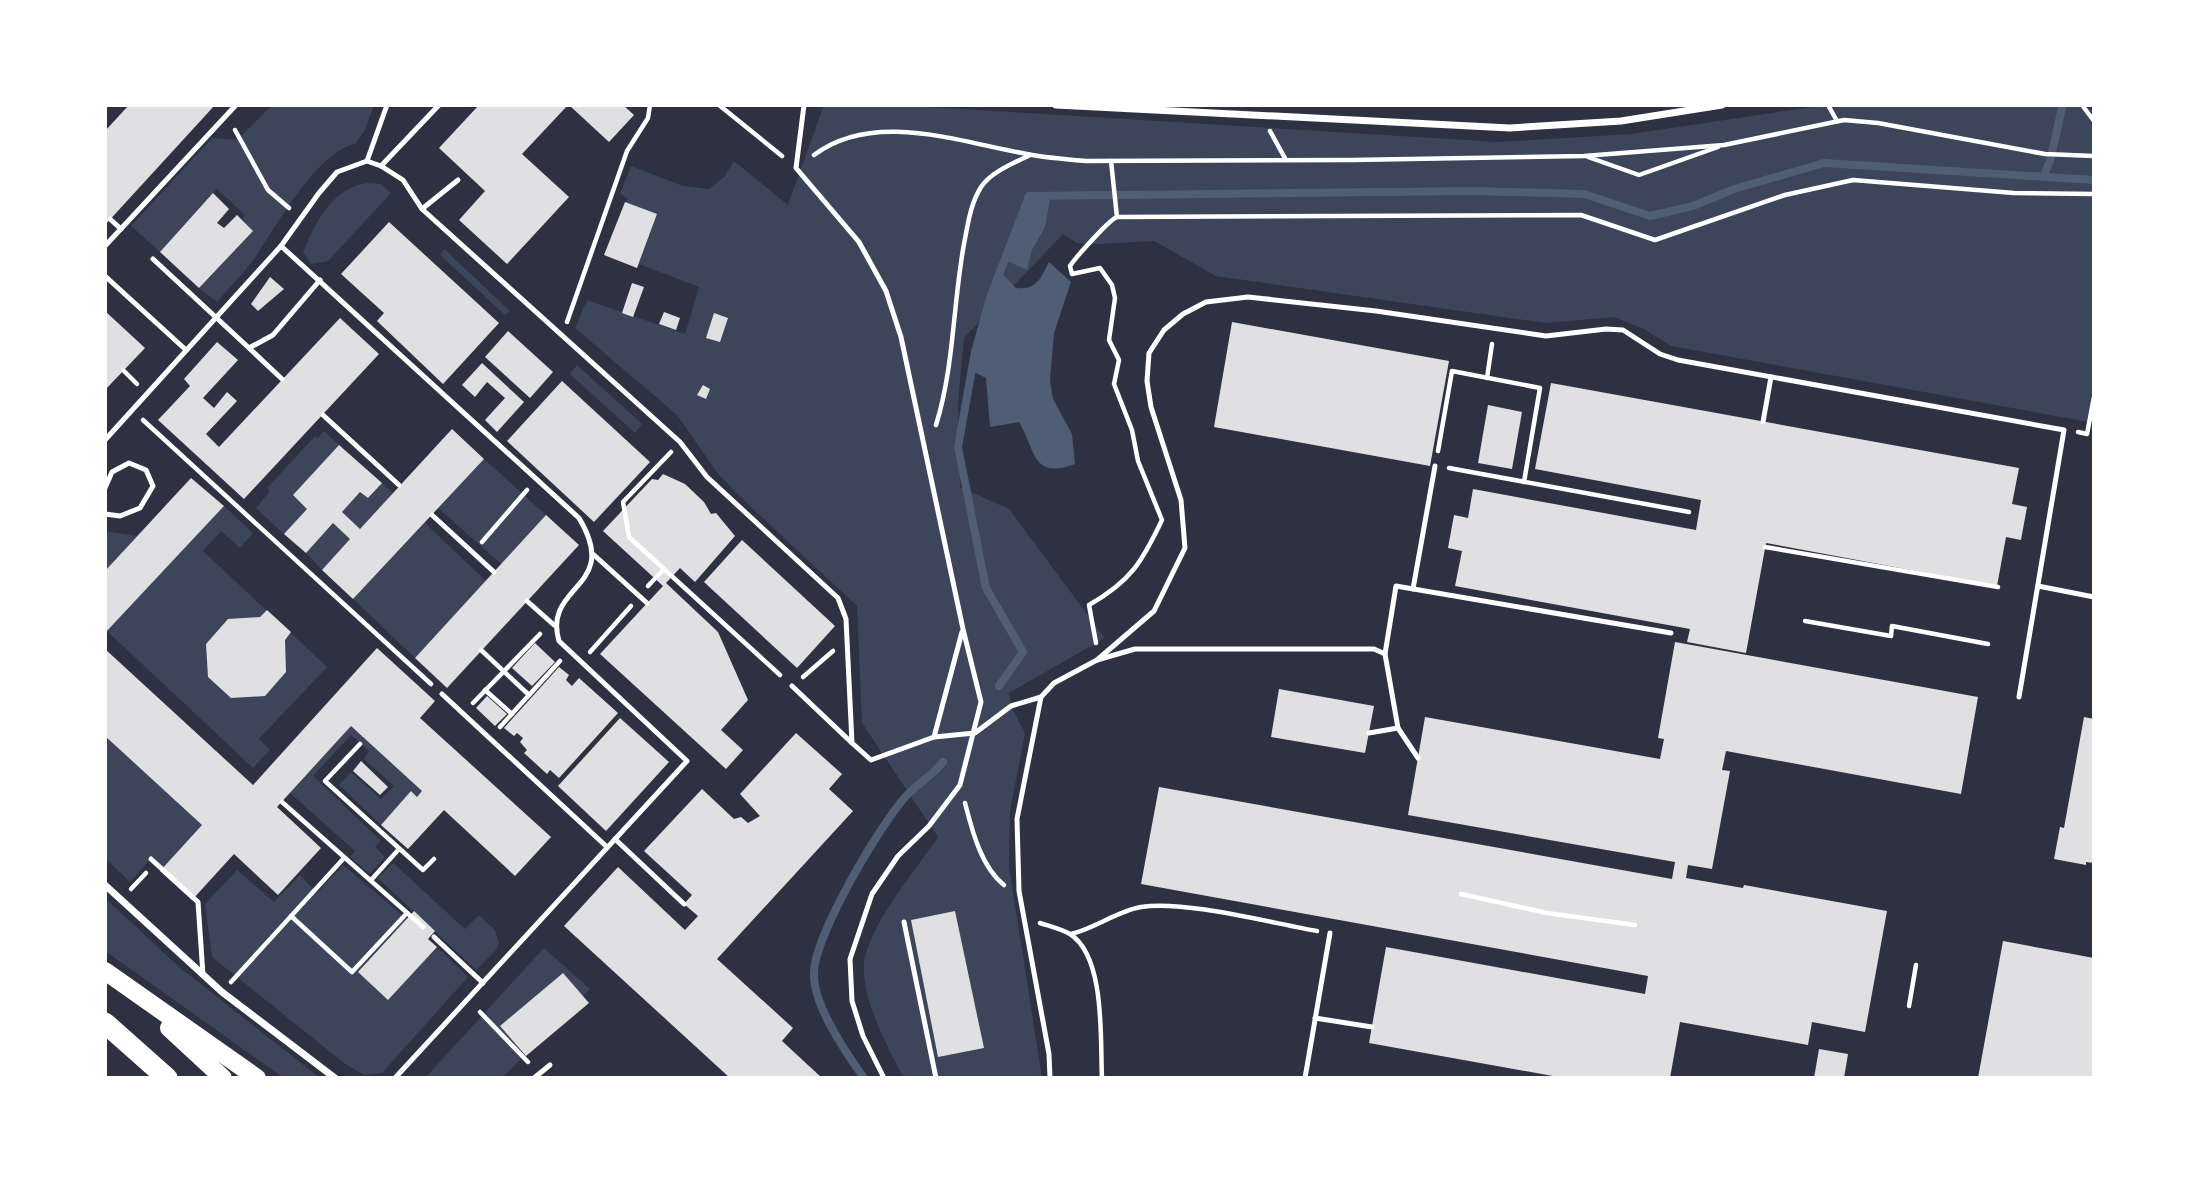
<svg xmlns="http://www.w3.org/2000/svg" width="2199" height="1183" font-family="'Alegreya Sans',sans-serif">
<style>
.green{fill:#3c4559}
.water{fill:#4f5d75}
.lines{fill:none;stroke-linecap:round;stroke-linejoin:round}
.stream{stroke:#4f5d75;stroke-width:8}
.building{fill:#e0e0e3}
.path{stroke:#fff;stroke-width:4.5}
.service{stroke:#fff;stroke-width:5}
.minor{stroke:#fff;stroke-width:7}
.primary{stroke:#fff;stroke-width:18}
.motorway{stroke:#fff;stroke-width:21}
</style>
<rect width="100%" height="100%" fill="#2d3142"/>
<!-- green -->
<g class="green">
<path d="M272,105H374L365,130L355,144C316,153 278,224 256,256C245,272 230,287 217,302L199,288L253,231L242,219L245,215L217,189L160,252L131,226L212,138L237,140Z"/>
<path d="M824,105H898L1499,142L1631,134L1825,105H2063L2094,109V423L1671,346L1644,329L1614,317L1546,323L1216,276L1154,241L1099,244L1077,243L1063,234L964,338L958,403L960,487L1009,509L1105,638L1009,693L1011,706L1025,733L1010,811L1009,866L1042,1078H904C888,1049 857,991 865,957C875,917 915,871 938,837L862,723L857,606L735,492L716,471L677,415L575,328L587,300L685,334L699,287L639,264L657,215L626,203L628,198L620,194L631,166L683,186L709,189L724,177L734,161L788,205Z"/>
<path d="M367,183L381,184L391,193L328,261L311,264L303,252C315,223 332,188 367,183Z"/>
<polygon points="444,249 510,311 505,315 440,255"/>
<polygon points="577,365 642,424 635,433 570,374"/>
<polygon points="324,431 339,445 293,495 307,509 284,534 256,508 270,491 267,488 315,436 318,438"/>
<polygon points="484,459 546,515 501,564 438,508"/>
<polygon points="382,483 393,493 360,529 342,512 360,492 368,498"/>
<polygon points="224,506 253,533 240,548 221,531 203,551 327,667 259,739 270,750 253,768 107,631"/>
<polygon points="333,523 350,539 322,570 306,553"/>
<polygon points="425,523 486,581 415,658 353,599"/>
<polygon points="105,531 137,536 105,571"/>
<polygon points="351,726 422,791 417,797 411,792 381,825 339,785 351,772 381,799 394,786 364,759 369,751 351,735 313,776 381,841 375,847 385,857 370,874 350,857 355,851 290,793"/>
<polygon points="105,736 202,825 160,871 149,861 130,882 105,858"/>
<polygon points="393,863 465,929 479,915 495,930 499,943 495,951 476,970 378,878"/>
<polygon points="343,865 407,919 359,972 437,947 468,977 382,1073 364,1075 344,1063 212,957 205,904 237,870 274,902 300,875 317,893"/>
<polygon points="105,898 178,966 320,1078 284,1078 105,951"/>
<polygon points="544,948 590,989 502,1078 425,1078"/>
</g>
<!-- water -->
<g class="water">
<polygon points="1051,195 1045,227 1032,250 1027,270 1005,260 1029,196"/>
<path d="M1049,262L1071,282L1054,333L1050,380L1053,399L1072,434L1075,464C1032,480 1036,451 1019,422L990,427L986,378L970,370L999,271L1016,288C1037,290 1040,279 1049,262Z"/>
</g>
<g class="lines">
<!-- stream -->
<g class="stream">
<polyline points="2043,177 2050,161 2062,108"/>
<polyline points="999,686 1023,652 986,588 958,447 975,352 990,298 1029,196 1474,191 1584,194 1650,216 1693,206 1734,189 1824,163 2094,180"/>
<path d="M864,1078C846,1053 812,1004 814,972C815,935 881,822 908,794C920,782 933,775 943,762"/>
</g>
</g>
<!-- building -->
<g class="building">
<polygon points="129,105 215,105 105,225 105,131"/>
<polygon points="479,105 568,105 522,154 569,197 507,264 459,220 485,191 439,148"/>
<polygon points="569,105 623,105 634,115 609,142"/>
<polygon points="213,193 229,209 217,223 224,228 237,215 253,231 199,288 160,252"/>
<polygon points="625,202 657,214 637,268 604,255"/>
<polygon points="389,222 499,323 443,384 377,321 384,313 341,274"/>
<polygon points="270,277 284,289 258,311 251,304"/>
<polygon points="632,283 644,287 633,317 622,313"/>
<polygon points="105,311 145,348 105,390"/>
<polygon points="664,312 680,318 676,330 659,324"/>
<polygon points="714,313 728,318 720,342 706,338"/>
<polygon points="340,318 379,354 244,499 158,420 190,386 184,379 217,342 238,360 203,398 214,408 227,392 237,401 206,434 219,447"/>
<polygon points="1232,322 1449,361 1430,466 1214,427"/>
<polygon points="508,331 553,372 530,398 485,357"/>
<polygon points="482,363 524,402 497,432 485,420 505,398 487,382 475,397 462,385"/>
<polygon points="562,381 650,462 594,522 507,441"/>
<polygon points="1551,383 2019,468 2012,504 2027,507 2021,540 2006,537 1997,586 1766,543 1746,653 1687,642 1690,629 1455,586 1462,551 1448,548 1454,515 1468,518 1473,489 1696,530 1701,500 1535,469"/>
<polygon points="703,385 710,389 706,399 697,395"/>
<polygon points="1488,405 1522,412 1512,469 1478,463"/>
<polygon points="452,429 484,459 353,599 322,570 350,539 333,523 306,553 284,534 307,509 293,495 339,445 382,483 368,498 360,492 342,512 360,529"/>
<polygon points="663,474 685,484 704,502 711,514 716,513 735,536 695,582 680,568 666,583 718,632 748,700 721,730 743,750 726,769 600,654 663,586 603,531 652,479 658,480"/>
<polygon points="191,478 224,506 105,633 105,571"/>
<polygon points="546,515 579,545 447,688 415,658"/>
<polygon points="742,540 835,626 797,668 704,582"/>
<polygon points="267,610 291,632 285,640 286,672 265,696 231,698 208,677 206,644 228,619 260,617"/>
<polygon points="1675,642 1978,697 1961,794 1726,751 1722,770 1730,771 1712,869 1688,865 1686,878 1743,888 1744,885 1887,911 1865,1032 1812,1022 1808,1045 1680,1022 1670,1078 1564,1078 1369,1043 1386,947 1645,994 1648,976 1141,884 1159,787 1672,879 1675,862 1408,815 1425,717 1660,759 1664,739 1658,738"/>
<polygon points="535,643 555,662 532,686 512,668"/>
<polygon points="377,648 435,701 420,718 551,837 515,876 444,810 408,849 381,825 411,791 417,797 422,791 351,726 277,807 321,848 278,895 234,854 192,900 160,871 202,825 105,736 105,649 253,785"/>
<polygon points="559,667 569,675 566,680 572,686 579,678 618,713 559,778 550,770 547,774 524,753 527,750 520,742 523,738 517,733 514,736 504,728"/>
<polygon points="1279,689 1374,706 1365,753 1271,737"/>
<polygon points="487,696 507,714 495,726 476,708"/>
<polygon points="2084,717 2094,719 2094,863 2086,862 2086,865 2054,859 2060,827 2064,828"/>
<polygon points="620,718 669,762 606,831 558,786"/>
<polygon points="796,733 842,774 829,789 853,811 717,959 793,1028 782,1041 822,1078 730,1078 564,926 618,867 685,930 698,916 684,904 692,895 644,851 702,789 734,819 741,817 748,823 760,816 740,794"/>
<polygon points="361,761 388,787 380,795 353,771"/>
<polygon points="414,911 435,931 428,939 437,947 388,1000 358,972"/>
<polygon points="955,911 984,1048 938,1057 911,920"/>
<polygon points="2003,941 2094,958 2094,1078 1978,1078"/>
<polygon points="563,973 589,1003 526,1056 500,1026"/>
<polygon points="1819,1049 1848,1054 1844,1078 1814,1078"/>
</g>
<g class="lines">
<!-- path -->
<g class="path">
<polyline points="719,105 782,156"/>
<polyline points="1828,105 1837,121"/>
<polyline points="2082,105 2094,121"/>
<polyline points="235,130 268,190 289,208"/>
<polyline points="1270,131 1286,160"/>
<path d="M814,155C874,110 959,142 1027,154C1046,158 1066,159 1086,161L1352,160L1584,156L1724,145L1844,120L1878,123L2045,154L2094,156"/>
<polyline points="1588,157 1639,175 1718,147"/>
<polyline points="1111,161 1117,217 1581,215 1655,240 1785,195 1853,180 2014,193 2094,194"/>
<polyline points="567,322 627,151 648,118 650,105"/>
<polyline points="124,371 137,384"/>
<polyline points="1487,378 1492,344"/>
<polyline points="143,420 431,684"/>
<path d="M936,425C954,368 953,303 964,244C968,224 970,205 981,187C991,172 1014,163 1030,155"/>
<polyline points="2078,432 2087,434 2094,397"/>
<polyline points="1438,451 1452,371 1540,388 1524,482"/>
<polyline points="671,452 623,502 629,537 780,675"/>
<polyline points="1449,468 1689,512"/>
<polyline points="482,542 527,490"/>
<polyline points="1765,547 1998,587"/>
<polyline points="648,586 663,570"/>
<polyline points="1805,621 1891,636 1892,626 1988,644"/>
<path d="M1096,643L1089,605C1131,581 1142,562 1162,520L1138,461L1132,430L1114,384L1119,360L1109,340L1115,298L1112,285L1100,268L1072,274L1070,266C1076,257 1110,219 1117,217"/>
<polyline points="481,650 529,695"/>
<polyline points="590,652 631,606"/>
<polyline points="803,677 833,651"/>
<polyline points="485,690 512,714"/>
<polyline points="473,703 540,634"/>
<polyline points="500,727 560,661"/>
<polyline points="360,744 325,781 423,870 434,859"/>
<polyline points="282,802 423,927"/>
<path d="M965,803C972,830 981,867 1004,885"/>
<polyline points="372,879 399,849"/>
<polyline points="131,889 146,873"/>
<polyline points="1461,894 1547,913 1635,925"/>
<polyline points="291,916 352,972 407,913"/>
<path d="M1040,923C1049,926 1061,929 1070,934C1106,957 1100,1041 1102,1078"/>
<path d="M1071,934C1096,928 1117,911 1141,907C1184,900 1271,923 1317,931"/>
<polyline points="231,982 344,858"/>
<polyline points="1909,1006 1916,965"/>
<polyline points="480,1012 528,1062"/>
</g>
<!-- service -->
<g class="service">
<polyline points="804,105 796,168 859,242 886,291 901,337 963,629 981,702 960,785 929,826 898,856 872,894 850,959 852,1001 863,1036 884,1078"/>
<polyline points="367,161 387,105"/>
<polyline points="381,166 439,105"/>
<polyline points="422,209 458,180"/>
<polyline points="110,219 121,229"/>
<polyline points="105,246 236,105"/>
<path d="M281,246L579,518C622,589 542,584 559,641L687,761L395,1078"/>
<polyline points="153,259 249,348 273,335 320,280"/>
<polyline points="105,276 186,350"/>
<polyline points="249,348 282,379"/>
<polyline points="323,415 399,485"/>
<polyline points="1763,422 1771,377"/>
<polyline points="105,440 281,246 319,193 337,172 367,161 381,166 403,180 422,209 680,442 707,477 838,598 846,619 852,743 792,686"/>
<polyline points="105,488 112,472 129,463 146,470 153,486 140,508 120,516 105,514"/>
<polyline points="432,515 494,572"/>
<polyline points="594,555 647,603"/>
<polyline points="2038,586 2094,597"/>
<polyline points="1413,589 1435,466"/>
<polyline points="527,601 554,625"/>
<polyline points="1097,660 1154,611 1185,548 1181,500 1151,407 1147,381 1149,353 1164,330 1183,314 1206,302 1248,297 1376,311 1546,336 1606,329 1623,330 1660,354 1678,360 2064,430 2019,697"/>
<polyline points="442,694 607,847"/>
<polyline points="1041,697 1017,819 1019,891 1049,1054 1050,1078"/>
<polyline points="1369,733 1398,728"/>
<polyline points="934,737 962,632"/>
<polyline points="852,743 871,760 934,737 975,733 1011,706 1041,697 1054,683 1097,660 1135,649 1374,649 1385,654"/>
<polyline points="1418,758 1398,728 1385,654 1396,586 1671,633"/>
<polyline points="615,839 684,904"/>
<polyline points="151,859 198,902 203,975"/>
<polyline points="904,922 936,1078"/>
<polyline points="434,937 483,983"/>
<polyline points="1315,1018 1372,1027"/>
<polyline points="534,1078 550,1065"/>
<polyline points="1305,1078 1330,933"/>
</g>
<!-- minor -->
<g class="minor">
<polyline points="1056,105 1510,128 1621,121 1722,105"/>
<polyline points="105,885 222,992 335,1078"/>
</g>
<!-- primary -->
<g class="primary">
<polyline points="105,971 257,1078"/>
<polyline points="169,1028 223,1078"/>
</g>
<!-- motorway -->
<polyline class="motorway" points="105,1023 167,1078"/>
</g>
<!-- border -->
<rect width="2199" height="1183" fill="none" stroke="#ffffff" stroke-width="214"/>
</svg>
